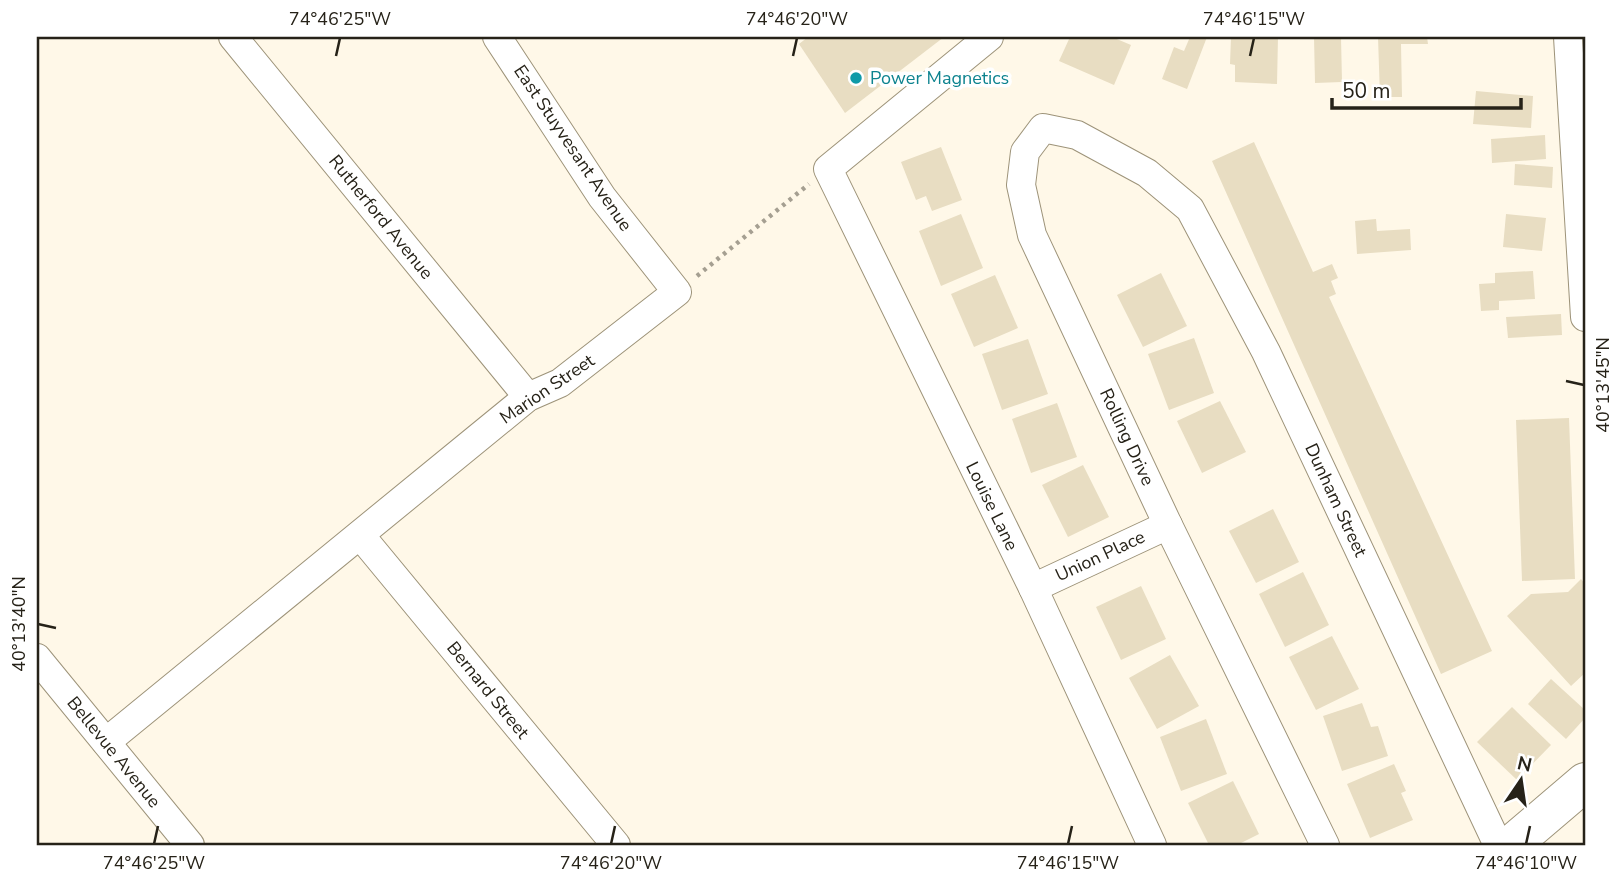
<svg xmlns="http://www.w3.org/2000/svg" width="1622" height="882" font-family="'Nunito Sans',sans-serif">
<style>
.building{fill:#e8ddc2}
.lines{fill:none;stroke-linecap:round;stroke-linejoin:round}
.street-casing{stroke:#9d9379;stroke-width:30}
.primary-casing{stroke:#9d9379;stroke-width:40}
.path{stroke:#a59f91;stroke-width:4.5;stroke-dasharray:3.5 5;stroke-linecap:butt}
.street{stroke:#fff;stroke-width:28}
.primary{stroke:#fff;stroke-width:38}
.ticks{fill:none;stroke:#262218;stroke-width:2.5}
.culture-dot{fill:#0f9aa8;stroke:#fff;stroke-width:2.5}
.labels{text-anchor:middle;stroke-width:7;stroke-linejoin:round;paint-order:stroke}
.culture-label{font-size:18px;fill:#0d838f;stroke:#fff;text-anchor:start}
.street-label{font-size:18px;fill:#262218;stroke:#fff}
.neatline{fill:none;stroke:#262218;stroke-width:2.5}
.ticks-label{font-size:18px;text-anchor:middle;fill:#262218}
</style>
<rect width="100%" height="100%" fill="#fff8e8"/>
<!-- building -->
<g class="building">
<polygon points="808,37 944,37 845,113 799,44"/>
<polygon points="1070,37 1112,37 1131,45 1114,85 1059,61"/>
<polygon points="1190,37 1207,37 1187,89 1162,79 1174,47 1184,51"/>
<polygon points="1231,37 1278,37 1277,84 1235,82 1235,65 1230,64"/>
<polygon points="1314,37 1341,37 1342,82 1315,83"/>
<polygon points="1378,37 1427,37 1428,44 1401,44 1402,97 1380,97"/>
<polygon points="1476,91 1533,96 1531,128 1473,124"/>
<polygon points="1545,135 1546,159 1492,163 1491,139"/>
<polygon points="1254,142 1313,272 1332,264 1338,278 1331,281 1336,294 1329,297 1492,651 1441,674 1212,161"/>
<polygon points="941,147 962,200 932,211 926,196 916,200 901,162"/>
<polygon points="1515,164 1553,167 1552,188 1514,185"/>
<polygon points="961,214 983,268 941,286 919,231"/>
<polygon points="1506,214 1546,218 1542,251 1503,247"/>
<polygon points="1376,219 1377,231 1410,229 1411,250 1357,254 1355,221"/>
<polygon points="1533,271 1535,299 1499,301 1499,310 1481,311 1479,284 1495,283 1495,273"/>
<polygon points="1161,273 1187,326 1143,347 1117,295"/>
<polygon points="995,275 1018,328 974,347 951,294"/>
<polygon points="1561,314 1562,335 1508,338 1506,317"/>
<polygon points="1194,338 1214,393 1169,410 1148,354"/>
<polygon points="1028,339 1048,394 1002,410 982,354"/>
<polygon points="1220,401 1246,452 1202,473 1177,421"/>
<polygon points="1057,403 1077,457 1031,473 1012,419"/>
<polygon points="1569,418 1575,579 1522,581 1516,420"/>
<polygon points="1083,465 1109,517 1068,537 1042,485"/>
<polygon points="1273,509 1299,562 1256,583 1229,531"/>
<polygon points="1303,572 1329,625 1285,647 1259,594"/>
<polygon points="1581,579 1585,584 1585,673 1571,686 1507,616 1531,594 1568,592"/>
<polygon points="1141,586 1166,639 1121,660 1096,607"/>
<polygon points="1332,636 1359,689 1316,710 1289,657"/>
<polygon points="1170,655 1199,706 1157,729 1129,678"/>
<polygon points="1551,679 1585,710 1585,718 1566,739 1528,704"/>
<polygon points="1362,703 1371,727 1378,726 1388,756 1342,771 1323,716"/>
<polygon points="1512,707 1551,745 1517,780 1477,742"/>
<polygon points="1206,719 1227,774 1181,791 1160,737"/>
<polygon points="1394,764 1406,791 1401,793 1413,820 1370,838 1347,784"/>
<polygon points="1233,781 1259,834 1237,845 1209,845 1188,803"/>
</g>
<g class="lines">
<!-- street casing -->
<g class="street-casing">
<g id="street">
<polyline points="233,37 528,397"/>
<polyline points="989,37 828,169 1033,588 1152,845"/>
<polyline points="1568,37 1585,317"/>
<polyline points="360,535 616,845"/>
<polyline points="1033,588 1168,525"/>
<polyline points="37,658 190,845"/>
<polyline points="106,742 528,397 560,383 677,292 602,197 497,37"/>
<polyline points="1325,845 1168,525 1032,235 1021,185 1025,152 1043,128 1077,135 1147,173 1190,209 1266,352 1498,845"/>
</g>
</g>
<!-- primary casing -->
<g class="primary-casing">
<polyline id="primary" points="1511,845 1585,782"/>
</g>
<!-- path -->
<polyline class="path" points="697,276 809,184"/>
<!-- street -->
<use href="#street" class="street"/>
<!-- primary -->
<use href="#primary" class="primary"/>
</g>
<!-- ticks -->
<path class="ticks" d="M336,56L340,38M793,56L797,38M1250,56L1254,38M1566,381L1584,385M38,624L56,628M154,844L158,826M611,844L615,826M1068,844L1072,826M1526,844L1530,826"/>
<!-- markers -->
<circle class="culture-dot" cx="856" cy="78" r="7"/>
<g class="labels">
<!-- culture labels -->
<g class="culture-label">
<text x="870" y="84">Power Magnetics</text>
</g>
<!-- street labels -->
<g class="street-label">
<text transform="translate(573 148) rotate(56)" y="6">East Stuyvesant Avenue</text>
<text transform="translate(381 217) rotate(51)" y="6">Rutherford Avenue</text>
<text transform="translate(547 389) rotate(-34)" y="6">Marion Street</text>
<text transform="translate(1127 437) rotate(65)" y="6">Rolling Drive</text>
<text transform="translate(1336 500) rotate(65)" y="6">Dunham Street</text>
<text transform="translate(992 506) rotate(64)" y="6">Louise Lane</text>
<text transform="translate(1100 556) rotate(-25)" y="6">Union Place</text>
<text transform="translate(488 690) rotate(51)" y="6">Bernard Street</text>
<text transform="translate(114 752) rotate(51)" y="6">Bellevue Avenue</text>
</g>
</g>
<!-- border -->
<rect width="1622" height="882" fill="none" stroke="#ffffff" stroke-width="77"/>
<!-- north arrow -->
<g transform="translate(1521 780) rotate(13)" stroke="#ffffff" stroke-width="5" paint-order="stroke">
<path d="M0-5L12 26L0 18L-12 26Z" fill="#262218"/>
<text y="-10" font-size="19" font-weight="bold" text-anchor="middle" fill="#262218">N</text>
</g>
<!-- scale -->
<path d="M1332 98v10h189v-10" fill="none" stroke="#262218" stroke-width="3.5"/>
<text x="1342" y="98" font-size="21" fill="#262218" stroke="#ffffff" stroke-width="5" paint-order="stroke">50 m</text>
<rect x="38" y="38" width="1546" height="806" class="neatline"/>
<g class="ticks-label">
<text x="340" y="25">74°46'25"W</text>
<text x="797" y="25">74°46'20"W</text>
<text x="1254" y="25">74°46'15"W</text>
<text transform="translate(1603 385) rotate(-90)" y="6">40°13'45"N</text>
<text transform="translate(19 624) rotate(-90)" y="6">40°13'40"N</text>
<text x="154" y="869">74°46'25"W</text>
<text x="611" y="869">74°46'20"W</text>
<text x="1068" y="869">74°46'15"W</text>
<text x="1526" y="869">74°46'10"W</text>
</g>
</svg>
